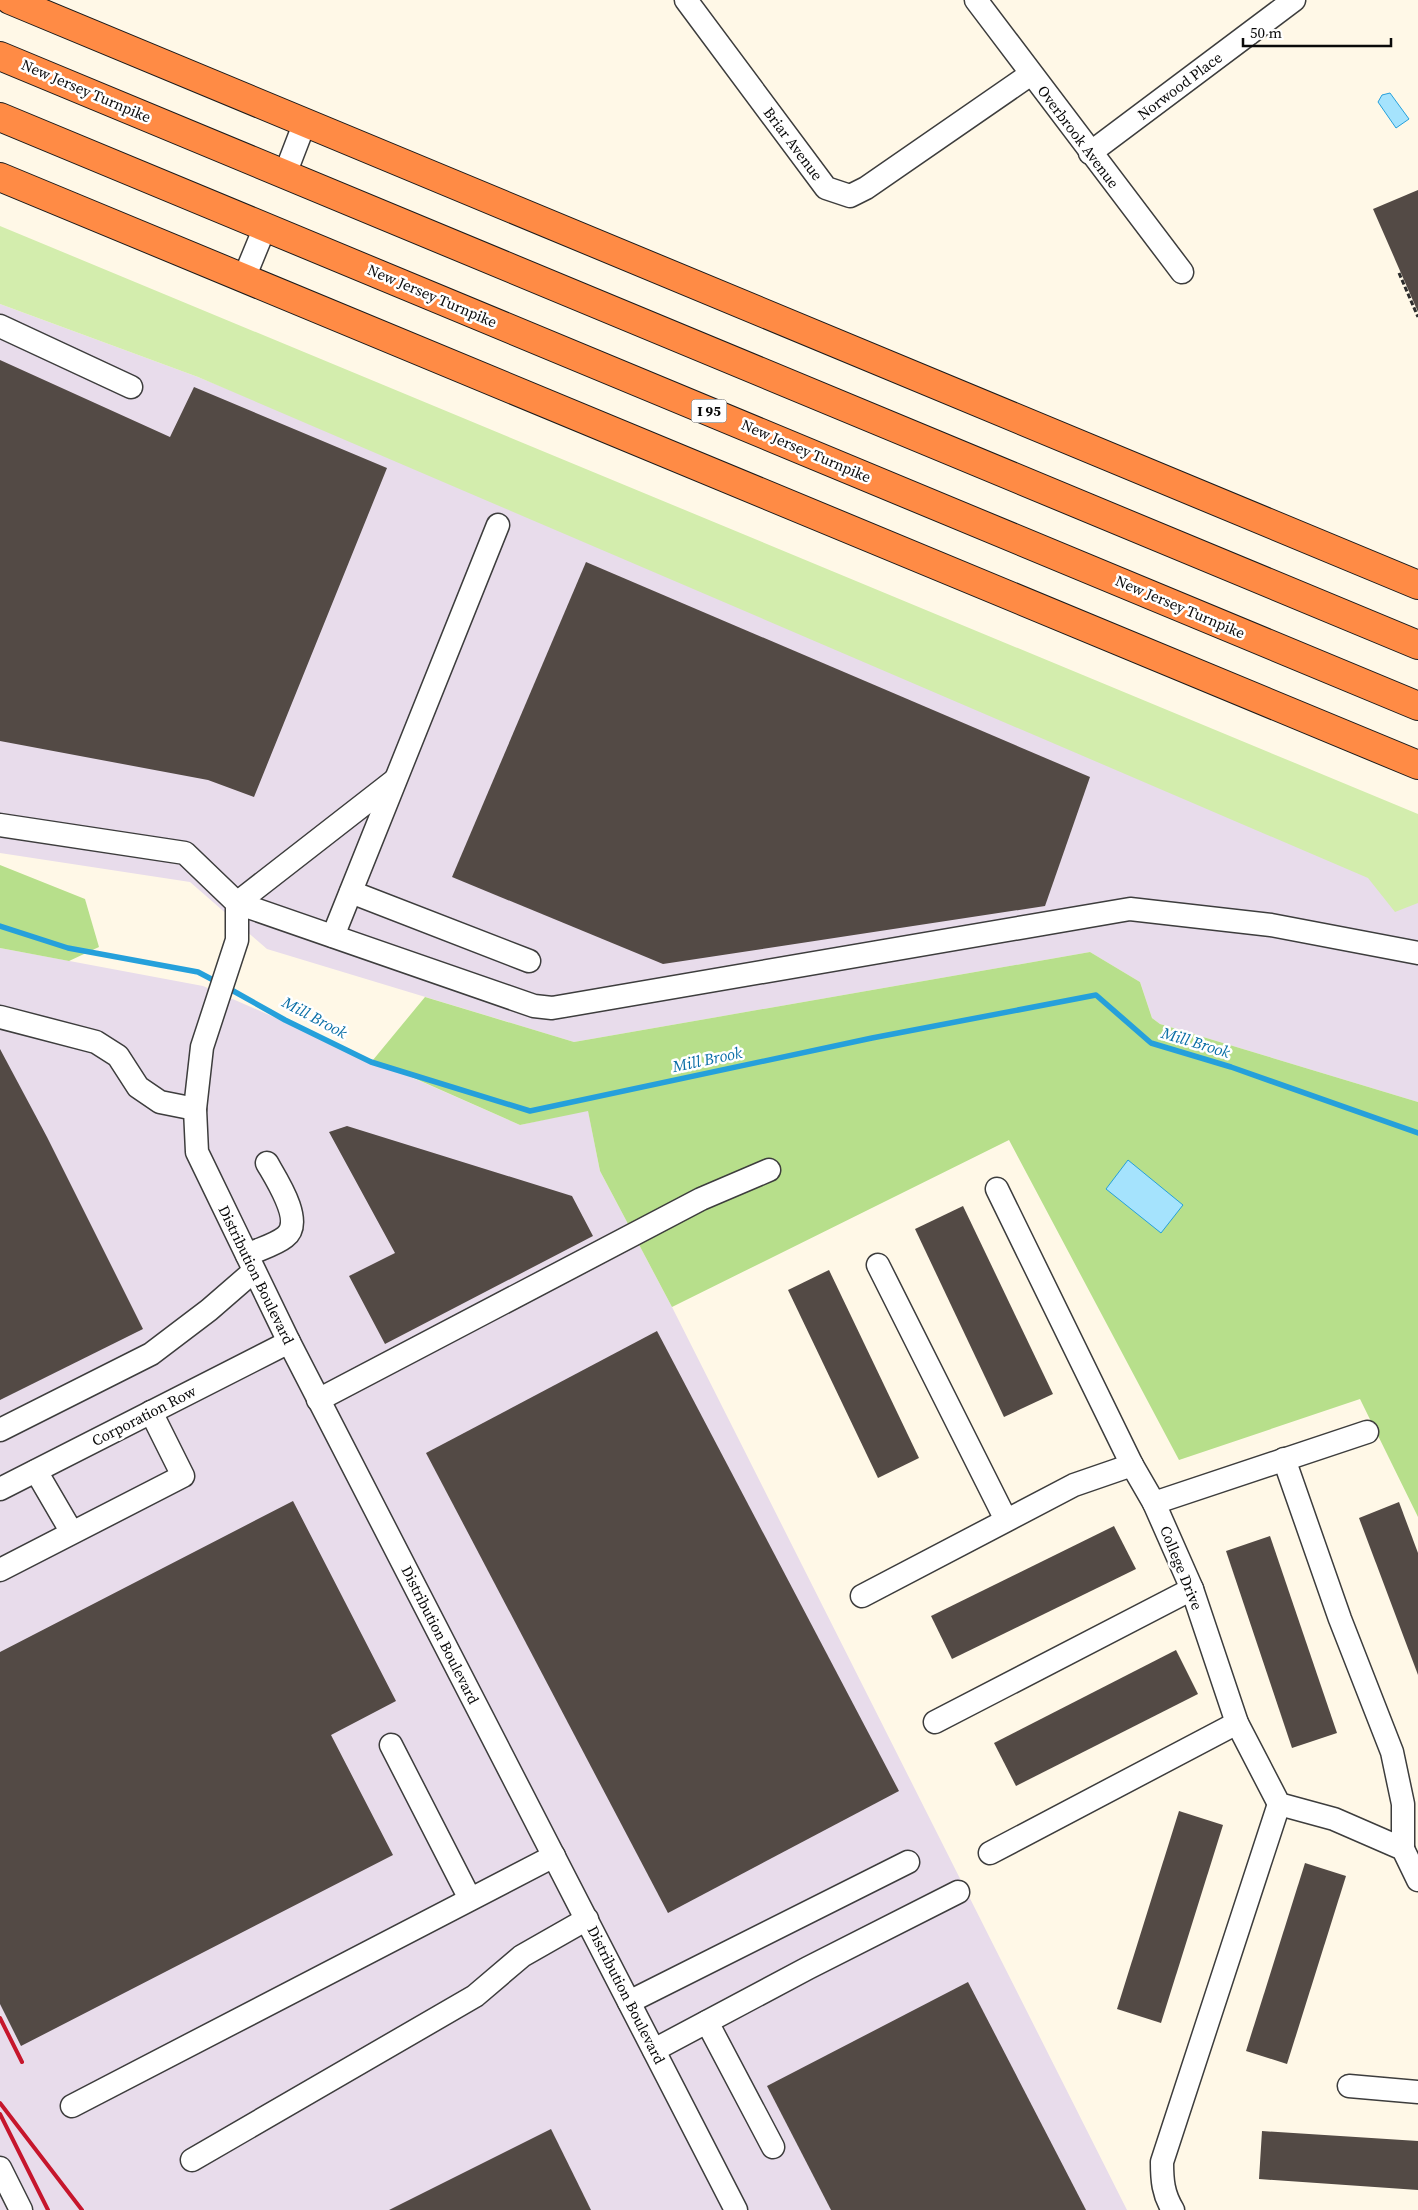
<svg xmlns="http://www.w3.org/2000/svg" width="1418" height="2210" font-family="'Source Serif 4',serif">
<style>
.industrial{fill:#e8dceb}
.green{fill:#d3edad}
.forest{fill:#b7df8b}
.water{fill:#a5e3fd;stroke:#25a0db}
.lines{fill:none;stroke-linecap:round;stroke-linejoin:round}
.stream{stroke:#25a0db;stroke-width:5.5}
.building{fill:#534a45}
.minor-casing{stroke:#3d3d3d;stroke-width:25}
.highway-casing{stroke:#1b1b1b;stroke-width:30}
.path{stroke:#2c2c2c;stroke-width:3;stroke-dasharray:5 2.5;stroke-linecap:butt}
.minor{stroke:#fff;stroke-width:22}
.highway{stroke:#ff8b45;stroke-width:28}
.rail{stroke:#c6162c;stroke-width:4}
.labels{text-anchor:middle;stroke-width:5;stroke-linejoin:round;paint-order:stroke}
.shield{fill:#fff;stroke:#545454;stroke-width:1}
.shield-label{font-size:14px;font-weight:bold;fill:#0a0a0a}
.street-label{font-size:15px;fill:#0a0a0a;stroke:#fff}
.water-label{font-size:16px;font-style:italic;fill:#096ea6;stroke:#fff}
</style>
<rect width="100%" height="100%" fill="#fff8e7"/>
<!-- industrial -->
<g class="industrial">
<polygon points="0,304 198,377 1418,878 1418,1102 1160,1024 1152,1018 1140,982 1090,952 574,1042 267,949 190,882 0,853"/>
<polygon points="0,948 203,986 520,1125 588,1110 600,1171 672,1307 1127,2210 0,2210"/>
</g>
<!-- green -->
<polygon class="green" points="0,226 1418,814 1418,903 1395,912 1368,878 198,377 0,304"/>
<!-- forest -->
<g class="forest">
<polygon points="0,865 85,899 99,947 69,961 0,948"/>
<polygon points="1090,952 1140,982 1152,1018 1160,1024 1418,1102 1418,1517 1360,1399 1179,1460 1009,1140 672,1307 600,1171 588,1111 520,1125 373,1060 425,997 574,1042"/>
</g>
<!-- water -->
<g class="water">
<polygon points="1390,93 1409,119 1396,128 1378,102 1382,95"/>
<polygon points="1128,1160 1183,1205 1161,1233 1106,1189"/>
</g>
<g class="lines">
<!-- stream -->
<g class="stream">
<polyline points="0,926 68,948 198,972 217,982"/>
<polyline points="228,988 285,1020 371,1062 530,1111 872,1038 1096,995 1151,1043 1231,1067 1418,1133"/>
</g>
</g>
<!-- building -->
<g class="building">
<polygon points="1418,190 1418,312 1373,209"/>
<polygon points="0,360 170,437 194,387 387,468 254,797 208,780 0,741"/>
<polygon points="586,562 1090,777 1045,906 663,964 452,877"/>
<polygon points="0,1049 47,1137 143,1329 0,1400"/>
<polygon points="347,1126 572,1196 593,1236 385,1344 349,1276 395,1253 329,1132"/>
<polygon points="963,1206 1053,1394 1004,1417 915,1229"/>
<polygon points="829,1270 919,1458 878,1478 788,1290"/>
<polygon points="657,1331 899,1791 668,1913 426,1453"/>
<polygon points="293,1501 396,1701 331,1735 393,1855 21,2046 0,2004 0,1652"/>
<polygon points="1399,1502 1418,1553 1418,1675 1359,1518"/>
<polygon points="1114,1526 1136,1569 952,1659 931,1616"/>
<polygon points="1270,1536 1337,1733 1292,1748 1226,1551"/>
<polygon points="1176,1650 1198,1694 1016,1786 994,1743"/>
<polygon points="1179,1811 1223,1825 1161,2023 1117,2009"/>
<polygon points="1305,1863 1346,1876 1287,2064 1246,2051"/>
<polygon points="968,1982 1086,2210 831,2210 767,2086"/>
<polygon points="551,2129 591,2210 389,2210"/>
<polygon points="1262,2131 1418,2141 1418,2190 1259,2179"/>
</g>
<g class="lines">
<!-- minor casing -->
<g class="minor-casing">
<g id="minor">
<polyline points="686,0 826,188 850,196 866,188 1031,74"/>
<polyline points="976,0 1182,272"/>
<polyline points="1090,153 1294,0"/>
<polyline points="285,174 305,122"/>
<polyline points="244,278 265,227"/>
<polyline points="0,326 131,387"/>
<polyline points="0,825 185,853 237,903 237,940 202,1047 195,1109 197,1152 289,1342 736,2210"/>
<polyline points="351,892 529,961"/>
<polyline points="237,903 534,1006 552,1008 1130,909 1271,925 1418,953"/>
<polyline points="237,903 395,780"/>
<polyline points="333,936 498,525"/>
<polyline points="0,1017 96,1042 118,1056 138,1087 160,1102 195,1109"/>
<polyline points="997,1189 1132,1465 1154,1503 1192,1589 1237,1723 1279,1804 1334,1819 1403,1849 1418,1880"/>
<path d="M247,1255C259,1249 275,1245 285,1237C305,1222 276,1179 267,1163"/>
<polyline points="878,1265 1006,1520"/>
<polyline points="318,1400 701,1199 769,1170"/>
<polyline points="0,1430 151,1354 209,1310 254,1271"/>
<polyline points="1284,1459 1340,1619 1392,1752 1403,1804 1403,1849"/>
<polyline points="36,1471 71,1531"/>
<polyline points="0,1489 289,1342"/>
<polyline points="1154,1503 1367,1432"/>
<polyline points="0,1570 183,1476 151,1412"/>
<polyline points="862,1596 1074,1485 1132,1465"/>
<polyline points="935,1722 1192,1589"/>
<polyline points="391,1745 470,1899"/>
<polyline points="990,1853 1237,1723"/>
<polyline points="629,2002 908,1862"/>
<polyline points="707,2022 773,2147"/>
<polyline points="654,2050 808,1968 958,1892"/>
<polyline points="1349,2086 1418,2092"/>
<polyline points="72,2106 554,1856"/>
<polyline points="192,2160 475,1996 522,1956 587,1919"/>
<polyline points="0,2168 21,2210"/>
<path d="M1173,2210C1163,2194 1162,2180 1162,2162L1279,1804"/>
</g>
</g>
<!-- highway casing -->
<g class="highway-casing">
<g id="highway">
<polyline points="10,0 1418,585"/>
<polyline points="0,56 1418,645"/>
<polyline points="0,117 1418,706"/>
<polyline points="0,177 1418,765"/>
</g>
</g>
<!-- path -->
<polyline class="path" points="1399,273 1418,317"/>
<!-- minor -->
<use href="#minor" class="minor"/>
<!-- highway -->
<use href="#highway" class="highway"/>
<!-- rail -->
<g class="rail">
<polyline points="0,2018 22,2062"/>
<polyline points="0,2103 82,2210"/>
<polyline points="0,2114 48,2210"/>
</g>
</g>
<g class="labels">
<!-- shield labels -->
<rect class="shield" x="691.5" y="399.5" width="35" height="23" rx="4"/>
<g class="shield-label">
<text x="709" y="416">I 95</text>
</g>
<!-- street labels -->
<g class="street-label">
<text transform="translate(1180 86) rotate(-37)" y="5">Norwood Place</text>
<text transform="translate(86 91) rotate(23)" y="5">New Jersey Turnpike</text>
<text transform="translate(1078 137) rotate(53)" y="5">Overbrook Avenue</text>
<text transform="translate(793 144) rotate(53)" y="5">Briar Avenue</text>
<text transform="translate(432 296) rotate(23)" y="5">New Jersey Turnpike</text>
<text transform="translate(806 451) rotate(23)" y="5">New Jersey Turnpike</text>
<text transform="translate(1180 607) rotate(23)" y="5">New Jersey Turnpike</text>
<text transform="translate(256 1275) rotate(64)" y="5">Distribution Boulevard</text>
<text transform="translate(144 1416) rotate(-27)" y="5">Corporation Row</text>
<text transform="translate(1181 1568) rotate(68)" y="5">College Drive</text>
<text transform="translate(440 1635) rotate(63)" y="5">Distribution Boulevard</text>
<text transform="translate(626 1995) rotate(63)" y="5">Distribution Boulevard</text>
</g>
<!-- water labels -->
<g class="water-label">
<text transform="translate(315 1017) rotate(28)" y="6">Mill Brook</text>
<text transform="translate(1196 1042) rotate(17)" y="6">Mill Brook</text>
<text transform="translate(707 1059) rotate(-12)" y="6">Mill Brook</text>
</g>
</g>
<!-- scale -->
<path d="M1243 38v8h148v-8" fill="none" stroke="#0a0a0a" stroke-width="2.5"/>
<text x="1250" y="38" font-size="15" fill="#0a0a0a" stroke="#ffffff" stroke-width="4" paint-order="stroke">50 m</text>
</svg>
